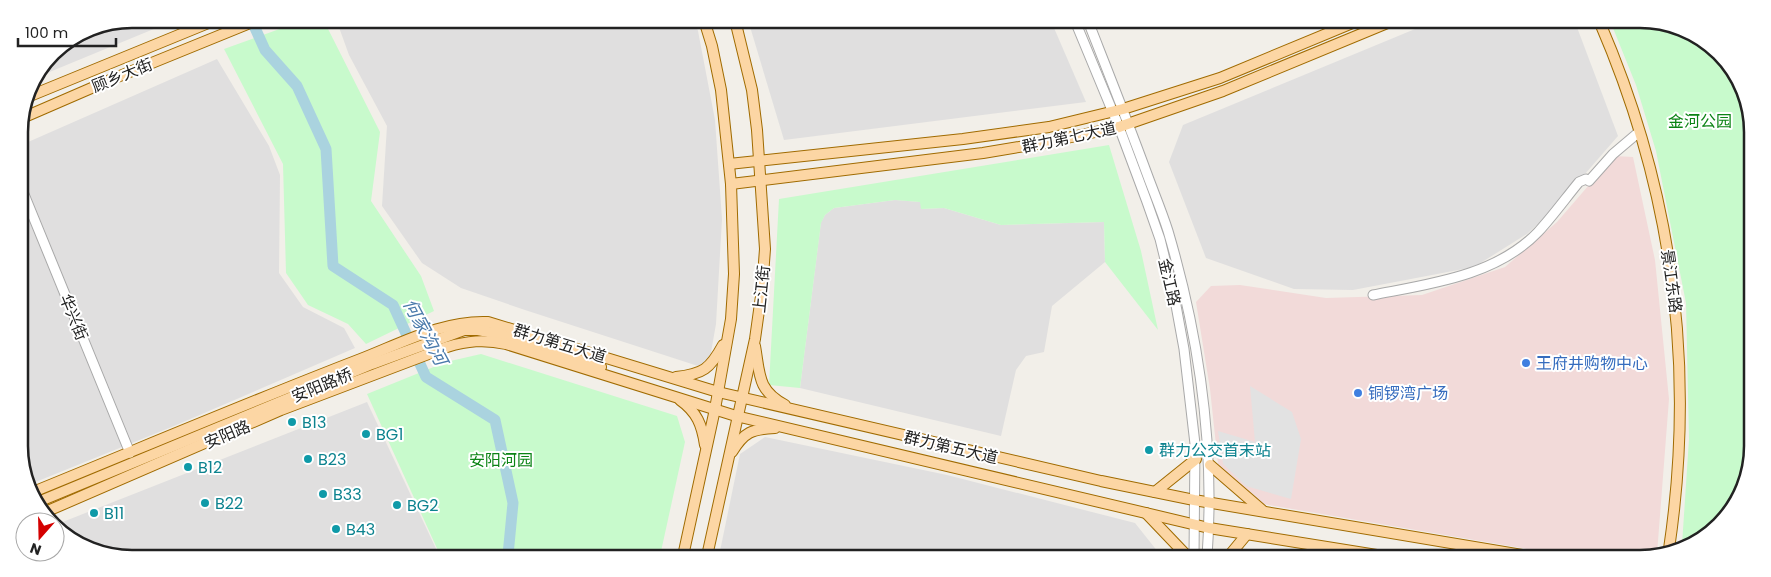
<svg xmlns="http://www.w3.org/2000/svg" width="1771" height="577" font-family="Poppins,'Noto Sans SC',sans-serif">
<style>
.residential{fill:#e0dfdf}
.commercial{fill:#f2dad9}
.park{fill:#c8facc}
.parking{fill:#e2e2e2}
.lines{fill:none;stroke-linecap:round;stroke-linejoin:round}
.river{stroke:#aad3df;stroke-width:11}
.minor-casing{stroke:#a9a9a9;stroke-width:11}
.major-casing{stroke:#a06b00;stroke-width:12}
.minor{stroke:#fff;stroke-width:9}
.major{stroke:#fcd6a4;stroke-width:10}
.shop-dot{fill:#3f7fe0;stroke:#fff;stroke-width:2}
.culture-dot{fill:#0f9aa8;stroke:#fff;stroke-width:2}
.labels{text-anchor:middle;stroke-width:4;stroke-linejoin:round;paint-order:stroke}
.street-label{font-size:16px;fill:#222;stroke:#fff}
.park-label{font-size:16px;fill:#0c8416;stroke:#fff}
.shop-label{font-size:16px;fill:#366cbe;stroke:#fff;text-anchor:start}
.culture-label{font-size:16px;fill:#0d838f;stroke:#fff;text-anchor:start}
.water-label{font-size:18px;font-style:italic;fill:#4a7aab;stroke:#fff}
.rim{fill:none;stroke:#222;stroke-width:2.5}
</style>
<rect width="100%" height="100%" fill="#f2efe9"/>
<!-- residential -->
<g class="residential">
<polygon points="132,19 178,19 35,78 52,52 89,27"/>
<polygon points="336,19 694,20 698,31 715,120 722,219 716,324 710,358 698,366 525,310 461,288 422,263 382,206 387,126 349,55"/>
<polygon points="748,20 1051,21 1086,102 784,140"/>
<polygon points="1432,22 1575,22 1618,136 1558,205 1527,234 1474,267 1353,290 1294,289 1206,258 1169,162 1183,125"/>
<polygon points="217,59 269,146 280,175 279,273 303,307 344,328 355,348 174,426 33,483 21,451 20,223 25,221 19,208 19,146"/>
<polygon points="895,200 921,202 922,209 944,208 1001,225 1104,222 1105,262 1052,306 1044,352 1026,356 1016,370 1001,436 800,388 821,222 825,215 834,208"/>
<polygon points="367,402 439,555 102,554 55,525"/>
<polygon points="765,437 947,475 1135,523 1162,557 719,556 740,454"/>
</g>
<!-- commercial -->
<g class="commercial">
<polygon points="1614,156 1633,157 1655,260 1669,399 1657,554 1646,558 1580,558 1263,504 1218,464 1210,389 1196,302 1211,286 1240,285 1326,298 1422,295 1505,267 1557,222"/>
<polygon points="1260,552 1292,557 1244,557 1247,554"/>
</g>
<!-- park -->
<g class="park">
<polygon points="307,19 323,19 380,132 371,201 421,276 434,311 366,344 348,324 308,305 286,273 283,164 224,49"/>
<polygon points="1611,23 1669,23 1724,57 1750,110 1748,475 1708,535 1682,545 1689,439 1686,303 1656,151 1636,85"/>
<polygon points="1109,145 1141,251 1158,330 1105,262 1104,222 1001,225 944,208 921,209 920,202 895,200 834,208 825,215 821,223 800,388 769,385 779,199"/>
<polygon points="481,354 677,416 685,442 660,556 440,555 367,394 446,362"/>
</g>
<!-- parking -->
<polygon class="parking" points="1250,386 1292,412 1301,439 1291,499 1246,486 1223,464 1218,431 1255,442"/>
<g class="lines">
<!-- river -->
<polyline class="river" points="251,19 265,50 297,86 326,149 333,266 393,305 426,377 495,420 513,503 508,555"/>
<!-- minor casing -->
<g class="minor-casing">
<g id="minor">
<polyline points="1075,21 1119,127 1147,202 1160,239 1175,300 1184,349 1195,444 1194,557"/>
<path d="M1088,21C1108,72 1128,122 1147,174C1154,193 1162,212 1168,231C1199,336 1215,447 1207,557"/>
<polyline points="19,182 130,453"/>
<path d="M1373,295C1429,284 1496,276 1538,232C1552,217 1565,199 1579,182L1586,179L1589,181L1613,154L1639,132"/>
</g>
</g>
<!-- major casing -->
<g class="major-casing">
<g id="major">
<path d="M1600,23C1673,192 1696,367 1669,549"/>
<polyline points="25,98 218,19"/>
<polyline points="20,119 110,80 260,19"/>
<polyline points="729,164 963,139 1049,127 1123,109 1220,78 1355,22"/>
<polyline points="731,184 983,153 1043,143 1119,127 1223,91 1390,22"/>
<path d="M755,346C760,374 757,390 785,405"/>
<path d="M676,377C703,374 710,369 723,345"/>
<path d="M680,400C697,412 702,425 705,445"/>
<path d="M732,452C744,432 752,429 775,428"/>
<polyline points="1210,465 1262,510"/>
<path d="M33,492C141,448 249,402 358,360C400,344 442,320 488,322L718,392L1101,481L1194,500L1540,558"/>
<polyline points="1155,492 1196,459"/>
<polyline points="38,502 372,364 464,330 478,330 499,334 601,367"/>
<path d="M43,513L281,410L447,347C467,341 484,339 506,344L736,416L1209,528L1389,557"/>
<polyline points="1146,513 1188,557"/>
<polyline points="683,556 715,409 731,319 734,274 731,184 721,90 712,46 704,20"/>
<polyline points="707,556 755,339 762,289 765,249 757,130 752,90 735,20"/>
<polyline points="1228,557 1247,534"/>
</g>
</g>
<!-- minor -->
<use href="#minor" class="minor"/>
<!-- major -->
<use href="#major" class="major"/>
</g>
<!-- markers -->
<g class="shop-dot">
<circle cx="1526" cy="363" r="5"/>
<circle cx="1358" cy="393" r="5"/>
</g>
<g class="culture-dot">
<circle cx="292" cy="422" r="5"/>
<circle cx="366" cy="434" r="5"/>
<circle cx="1149" cy="450" r="5"/>
<circle cx="308" cy="459" r="5"/>
<circle cx="188" cy="467" r="5"/>
<circle cx="323" cy="494" r="5"/>
<circle cx="205" cy="503" r="5"/>
<circle cx="397" cy="505" r="5"/>
<circle cx="94" cy="513" r="5"/>
<circle cx="336" cy="529" r="5"/>
</g>
<g class="labels">
<!-- street labels -->
<g class="street-label">
<text transform="translate(122 75) rotate(-22)" y="6">顾乡大街</text>
<text transform="translate(1069 137) rotate(-12)" y="6">群力第七大道</text>
<text transform="translate(1672 281) rotate(82)" y="6">景江东路</text>
<text transform="translate(1170 282) rotate(77)" y="6">金江路</text>
<text transform="translate(761 289) rotate(-84)" y="6">上江街</text>
<text transform="translate(74 317) rotate(68)" y="6">华兴街</text>
<text transform="translate(560 343) rotate(17)" y="6">群力第五大道</text>
<text transform="translate(322 385) rotate(-22)" y="6">安阳路桥</text>
<text transform="translate(227 434) rotate(-23)" y="6">安阳路</text>
<text transform="translate(951 447) rotate(13)" y="6">群力第五大道</text>
</g>
<!-- park labels -->
<g class="park-label">
<text x="1700" y="127">金河公园</text>
<text x="501" y="466">安阳河园</text>
</g>
<!-- shop labels -->
<g class="shop-label">
<text x="1536" y="369">王府井购物中心</text>
<text x="1368" y="399">铜锣湾广场</text>
</g>
<!-- culture labels -->
<g class="culture-label">
<text x="302" y="428">B13</text>
<text x="376" y="440">BG1</text>
<text x="1159" y="456">群力公交首末站</text>
<text x="318" y="465">B23</text>
<text x="198" y="473">B12</text>
<text x="333" y="500">B33</text>
<text x="215" y="509">B22</text>
<text x="407" y="511">BG2</text>
<text x="104" y="519">B11</text>
<text x="346" y="535">B43</text>
</g>
<!-- water labels -->
<g class="water-label">
<text transform="translate(425 332) rotate(62)" y="6">何家沟河</text>
</g>
</g>
<!-- crop -->
<path d="M0 0H1771V577H0ZM132 28H1640A104 104 0 0 1 1744 132V446A104 104 0 0 1 1640 550H132A104 104 0 0 1 28 446V132A104 104 0 0 1 132 28Z" fill="#fff" fill-rule="evenodd"/>
<path class="rim" d="M132 28H1640A104 104 0 0 1 1744 132V446A104 104 0 0 1 1640 550H132A104 104 0 0 1 28 446V132A104 104 0 0 1 132 28Z"/>
<!-- north arrow -->
<g transform="translate(40 537) rotate(200)"><circle r="24" fill="#ffffff" stroke="#a7a7a7"/>
<path d="M0-4L9 19L0 12L-9 19Z" fill="#d40000"/>
<text y="-8" font-size="14" font-weight="bold" text-anchor="middle" fill="#222222">N</text>
</g>
<!-- scale -->
<path d="M18 38v8h98v-8" fill="none" stroke="#222222" stroke-width="2.5"/>
<text x="25" y="38" font-size="15" fill="#222222" stroke="#ffffff" stroke-width="4" paint-order="stroke">100 m</text>
</svg>
